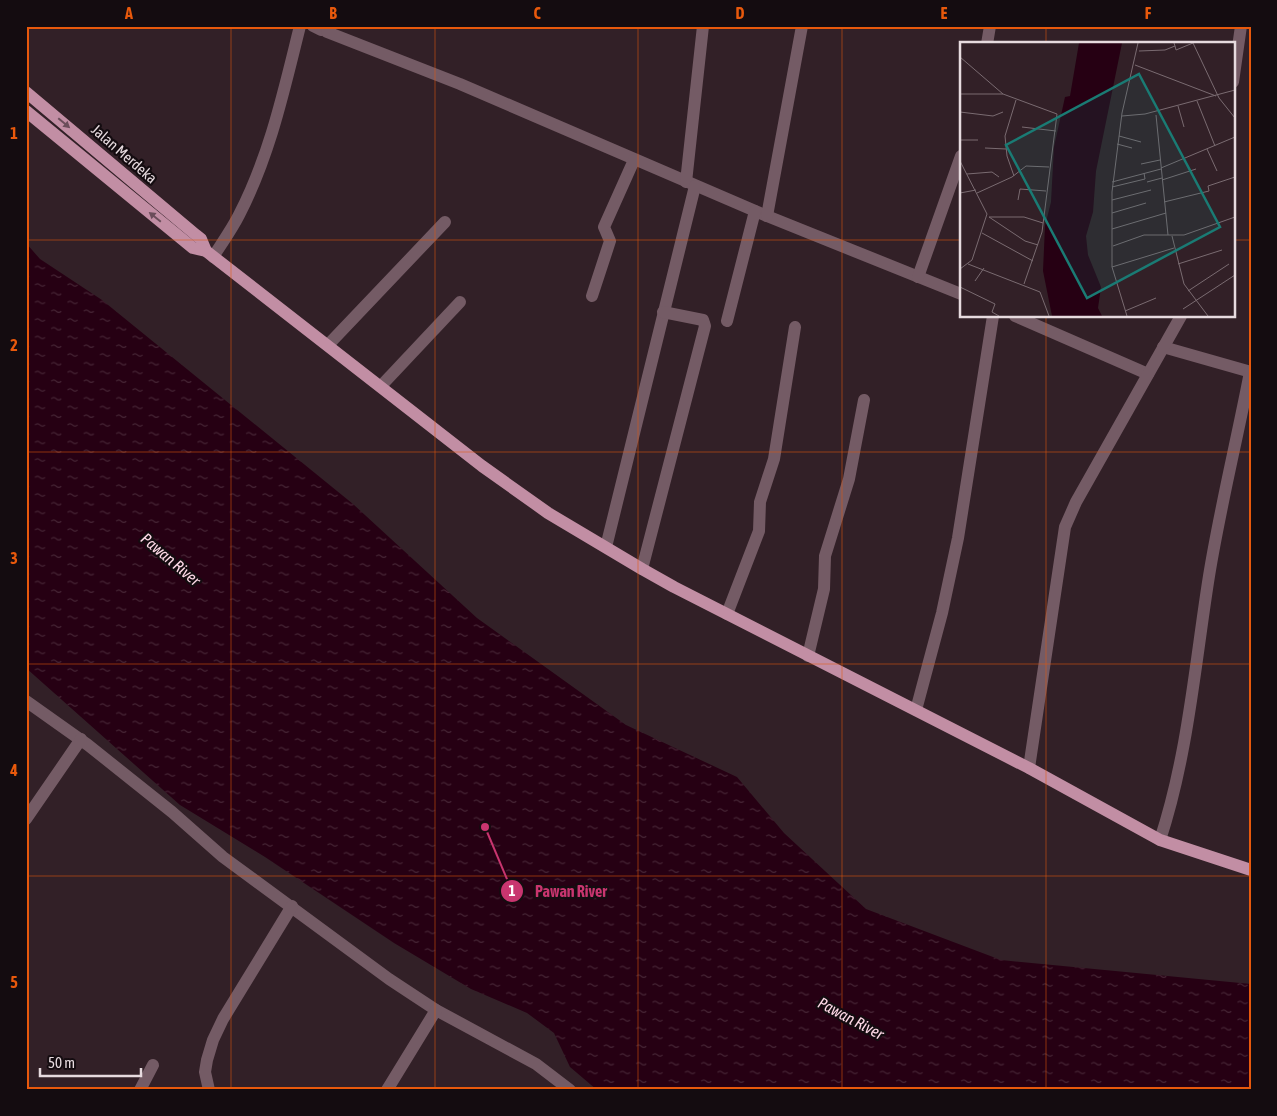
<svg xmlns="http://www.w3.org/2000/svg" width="1277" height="1116" font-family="'Asap Condensed',sans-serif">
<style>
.water{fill:url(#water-ripples)}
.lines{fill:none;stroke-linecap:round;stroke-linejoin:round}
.minor{stroke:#745b65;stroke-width:12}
.tertiary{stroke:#745b65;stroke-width:12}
.primary{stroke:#c28ea4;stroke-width:12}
.oneway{fill:#6b4d5a}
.grid{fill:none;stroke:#e8590c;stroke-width:1;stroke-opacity:0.55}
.labels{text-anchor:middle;stroke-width:4.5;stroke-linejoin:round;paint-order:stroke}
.street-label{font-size:15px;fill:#e7dbdf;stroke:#140c10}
.water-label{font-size:16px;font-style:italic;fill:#fed9e7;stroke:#140c10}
.inset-road{fill:none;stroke:#7a6b71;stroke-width:1}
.view{fill:#1a7b74;fill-opacity:0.15;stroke:#1a7b74;stroke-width:2.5}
.inset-edge{fill:none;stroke:#e7dbdf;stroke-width:2.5}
.leader{fill:none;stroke:#c8356f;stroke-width:2}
.callout-dot{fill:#c8356f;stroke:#140c10;stroke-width:2}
.mark-label{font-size:15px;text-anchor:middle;font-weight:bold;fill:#fff}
.callout-label{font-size:16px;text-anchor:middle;font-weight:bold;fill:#c8356f;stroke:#140c10;stroke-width:4.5;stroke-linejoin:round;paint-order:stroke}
.neatline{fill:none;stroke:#e8590c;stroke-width:2}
.grid-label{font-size:16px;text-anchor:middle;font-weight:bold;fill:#e8590c}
</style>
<defs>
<pattern id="water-ripples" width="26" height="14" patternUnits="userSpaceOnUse" patternTransform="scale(1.25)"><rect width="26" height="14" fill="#260013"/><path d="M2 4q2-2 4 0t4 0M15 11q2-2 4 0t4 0" fill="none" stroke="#462535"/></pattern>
</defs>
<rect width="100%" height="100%" fill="#322027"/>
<!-- water -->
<polygon class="water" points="26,243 40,259 102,300 353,504 477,618 626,725 737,777 784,833 866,909 1001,960 1251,984 1251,1090 597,1090 570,1067 554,1033 527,1013 471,989 394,943 265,857 180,805 26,668"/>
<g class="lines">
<!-- minor -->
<g class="minor">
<polyline points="313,26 321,30"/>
<polyline points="327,32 460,84 767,216 961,294"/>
<polyline points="987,44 990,26"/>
<polyline points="1233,82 1241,26"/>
<polyline points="686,182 703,26"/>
<polyline points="767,216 802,26"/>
<polyline points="918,277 961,156"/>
<polyline points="592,296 610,241 604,227 634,160"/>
<polyline points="1015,316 1148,374"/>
<polyline points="727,321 755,211"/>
<polyline points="328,345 445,222"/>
<polyline points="1163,347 1251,372"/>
<polyline points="381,386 460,302"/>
<polyline points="606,547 695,186"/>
<polyline points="642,569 705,326 703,320 663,312"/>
<polyline points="727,614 759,531 760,502 774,459 795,327"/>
<polyline points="808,656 824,589 825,556 849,479 864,400"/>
<polyline points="26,701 88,745 172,812 223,857 389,979 436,1010 536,1064 570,1090"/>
<polyline points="916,710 942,613 958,538 993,316"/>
<polyline points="1029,768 1065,527 1076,502 1181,316"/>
<polyline points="26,819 81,739"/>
<path d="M1160,840C1188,755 1195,664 1209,576C1220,508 1237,440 1250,372"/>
<polyline points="140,1090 153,1065"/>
<polyline points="209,1090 205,1072 207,1060 213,1040 223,1019 292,906"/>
<polyline points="387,1090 436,1010"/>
</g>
<!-- tertiary -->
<path class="tertiary" d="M213,257C222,243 232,229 239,215C270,155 284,90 300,26"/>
<!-- primary -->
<g class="primary">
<polyline points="26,92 196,235 201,239 206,251"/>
<polyline points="26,111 193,248 206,251 482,466 548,513 642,569 674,587 1029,768 1160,840 1251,870"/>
</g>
</g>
<!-- one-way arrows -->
<defs><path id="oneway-solid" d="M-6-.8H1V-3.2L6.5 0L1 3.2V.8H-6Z" transform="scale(1.25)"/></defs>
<g class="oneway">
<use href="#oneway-solid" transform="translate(64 123) rotate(40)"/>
<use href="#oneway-solid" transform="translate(155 217) rotate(-141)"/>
</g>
<!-- grid -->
<path class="grid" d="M231,26V1090M435,26V1090M638,26V1090M842,26V1090M1046,26V44M26,240H961M1233,240H1251M1046,316V1090M26,452H1251M26,664H1251M26,876H1251"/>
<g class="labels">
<!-- street labels -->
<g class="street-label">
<text transform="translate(124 154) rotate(41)" y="5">Jalan Merdeka</text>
</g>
<!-- water labels -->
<g class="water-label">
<text transform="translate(171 559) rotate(40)" y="6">Pawan River</text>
<text transform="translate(851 1018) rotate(28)" y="6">Pawan River</text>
</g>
</g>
<!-- overview -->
<g transform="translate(960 42)">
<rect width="275" height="275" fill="#322027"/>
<path d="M119,1H162L136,129L133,170L126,194L128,213L141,245L138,266L142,274H92L83,229L85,184L91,160L94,105L105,55L110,54Z" fill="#260013"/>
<path class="inset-road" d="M233,1L259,56L275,76M215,4L216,8L233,1M179,9L205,8L215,4L214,1M0,15L43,52M175,23L256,54M0,52H43L97,72L82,190L64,242M237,59L255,104M218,64L224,85M0,70L33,74L43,70M196,73L208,193M162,74L185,72L275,48M62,85L96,89M159,94L181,100M0,98H18M157,102L172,106M25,106L46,107M247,107L257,129M0,119L27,172L12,218L0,227M181,122L200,118M201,126L275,95M7,132L32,130L39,135M54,134L47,114L45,94L56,58M202,138L236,127M152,140L201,127M187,140L202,136M152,145L185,137L184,131M0,151L16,148M17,151L52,135L66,124L89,125M58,158L60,147L86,149M152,158L191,148M204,160L249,149L248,144L275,135M152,171L186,161M29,175L65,199L78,203M29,175H64L83,181M152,187L206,171M22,191L73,219M212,194L224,242L248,274M153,204L184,193H224L275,175M8,222L80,250L89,274M218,222L262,208M152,225L214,206M15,239L24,226M0,245L35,262L32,270L39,274M228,249L269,222M223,267L275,233M165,269L196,256M167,274L152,225V150L162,71L178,1"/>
<path class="view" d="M179,32L260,185L127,256L46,103Z"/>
<rect width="275" height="275" class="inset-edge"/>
</g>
<!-- callouts -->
<path class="leader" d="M485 827L512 891"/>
<g class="callout-dot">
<circle cx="485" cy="827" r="5"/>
<circle cx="512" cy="891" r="12"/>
</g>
<g class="mark-label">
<text x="512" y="896">1</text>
</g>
<g class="callout-label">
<text x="571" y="897">Pawan River</text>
</g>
<!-- border -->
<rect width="1277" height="1116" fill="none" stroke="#140c10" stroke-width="55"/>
<!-- scale -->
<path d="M40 1068v8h101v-8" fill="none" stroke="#e7dbdf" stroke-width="2.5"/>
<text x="48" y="1068" font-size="15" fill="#e7dbdf" stroke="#140c10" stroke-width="4" paint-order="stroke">50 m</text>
<rect x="28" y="28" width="1222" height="1060" class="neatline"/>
<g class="grid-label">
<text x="129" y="19">A</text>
<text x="333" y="19">B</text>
<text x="537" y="19">C</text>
<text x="740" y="19">D</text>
<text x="944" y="19">E</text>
<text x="1148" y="19">F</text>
<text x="14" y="139">1</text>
<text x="14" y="351">2</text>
<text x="14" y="564">3</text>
<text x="14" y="776">4</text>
<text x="14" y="988">5</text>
</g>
</svg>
